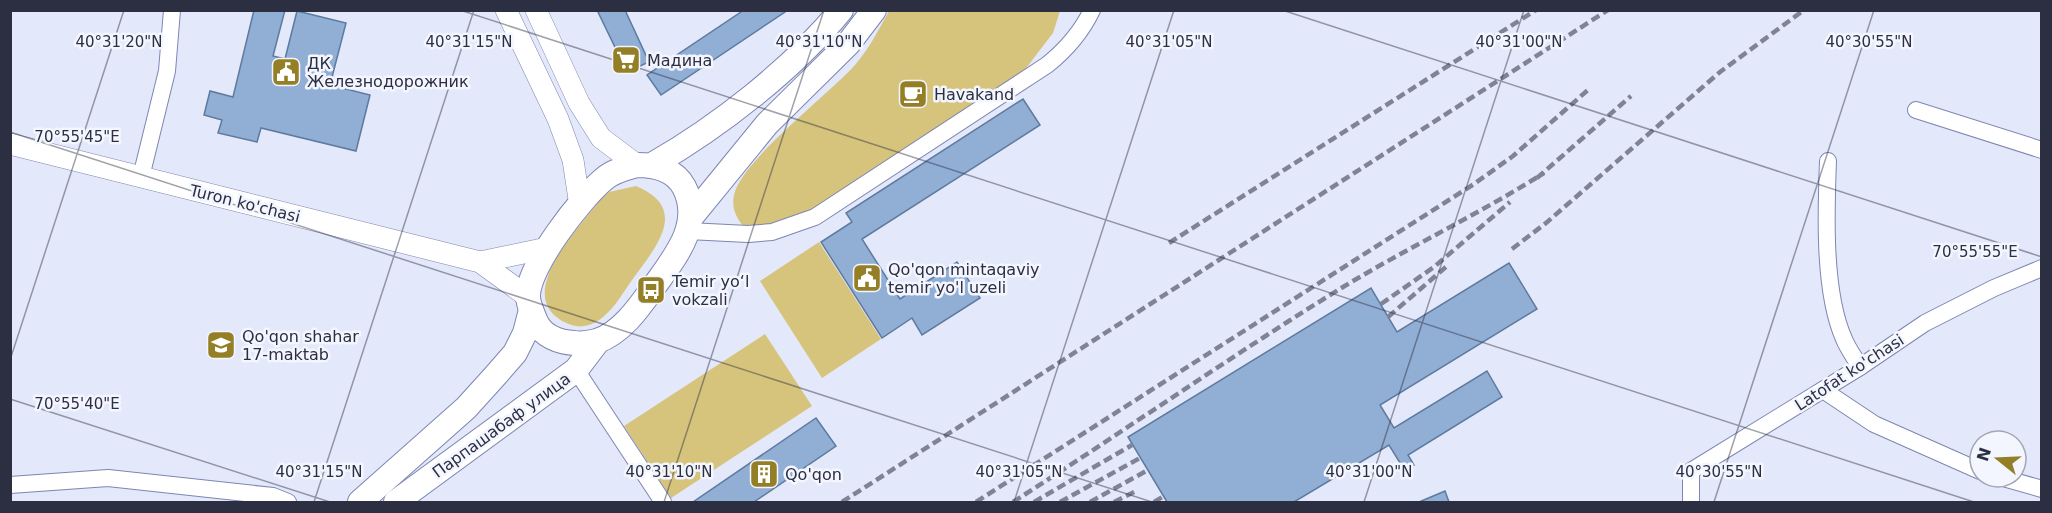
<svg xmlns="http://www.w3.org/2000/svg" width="2052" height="513" font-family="'DejaVu Sans',sans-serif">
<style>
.green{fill:#d6c47c}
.building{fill:#91aed5;stroke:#5e7a9e;stroke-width:1.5}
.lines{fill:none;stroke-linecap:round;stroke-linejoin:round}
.minor-casing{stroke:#7e86b1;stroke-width:18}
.major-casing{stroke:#7e86b1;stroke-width:22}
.highway-casing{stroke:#7e86b1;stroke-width:26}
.minor{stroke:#fff;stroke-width:16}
.major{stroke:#fff;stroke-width:21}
.highway{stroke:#fff;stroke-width:24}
.rail{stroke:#808396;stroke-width:4.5;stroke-dasharray:9 4.5;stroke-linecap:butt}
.ticks{fill:none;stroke:#2c2f41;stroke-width:1.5;stroke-opacity:0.45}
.labels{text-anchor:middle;stroke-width:5;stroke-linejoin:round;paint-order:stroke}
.poi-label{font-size:16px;fill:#2c2f41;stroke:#f3f6ff;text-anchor:start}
.street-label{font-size:16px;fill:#2c2f41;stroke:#f3f6ff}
.ticks-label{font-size:15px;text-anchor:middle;fill:#2c2f41;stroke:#f3f6ff;stroke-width:5;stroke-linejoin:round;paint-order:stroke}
</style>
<rect width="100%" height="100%" fill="#e4e8fb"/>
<!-- green -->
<g class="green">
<path d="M889,11H1060L1053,33L1027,67L978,107L798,218L762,230L745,228C737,219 731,209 734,195C741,161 828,95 855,65C869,49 879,29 889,11Z"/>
<path d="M636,186C691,209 655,248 632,280C622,294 612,313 596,322C584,328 575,328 562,321C514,293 579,228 600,200L609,192Z"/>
<polygon points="819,242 881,339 822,378 760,281"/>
<polygon points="765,334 812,406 671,498 624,426"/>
</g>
<!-- building -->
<g class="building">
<polygon points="254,10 285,10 273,56 285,59 297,11 346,23 330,85 370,95 356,151 261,128 257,142 218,133 222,120 204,115 210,91 233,97"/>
<polygon points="597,10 625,10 649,62 627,72"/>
<polygon points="744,10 788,10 661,95 647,75"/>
<polygon points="1023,99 1040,125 862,239 900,299 957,262 980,298 922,335 912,318 882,338 821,242 852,222 846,213"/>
<polygon points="1509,263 1537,309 1380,405 1394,428 1487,371 1502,397 1408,455 1414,465 1405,471 1389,445 1294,502 1167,502 1128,437 1371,288 1397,332"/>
<polygon points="816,418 836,446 754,502 693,502"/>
<polygon points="1445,491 1449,502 1419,502"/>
</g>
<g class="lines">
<!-- minor casing -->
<g class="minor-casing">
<g id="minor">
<polyline points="1916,110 2042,150"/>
<path d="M1828,161C1826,212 1823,292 1844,339C1848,349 1855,358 1860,367"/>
<polyline points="141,177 167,71 172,10"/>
<path d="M688,231L748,234L772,232L815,217L1047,65C1067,49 1081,33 1092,10"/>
<polyline points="576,370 663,502"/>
<polyline points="1823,390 1874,424 1980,471"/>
<polyline points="2000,477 2042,489"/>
<polyline points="10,485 108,478 273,496 288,502"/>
<polyline points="1691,502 1691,471 1860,367 1925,323 1994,288 2042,268"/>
</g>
</g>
<!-- major casing -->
<g class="major-casing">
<g id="major">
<polyline points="506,10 558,119 573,160 580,206"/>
<polyline points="536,10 579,103 601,138 637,165"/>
<polyline points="10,144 480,262 528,297"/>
<polyline points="480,262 547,248"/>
</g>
</g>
<!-- highway casing -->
<g class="highway-casing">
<g id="highway">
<path d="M637,165C655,165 675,170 684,187C703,223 676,256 655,285C640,306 622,333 597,341C589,343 581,344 574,343C559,342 543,336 536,322C533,314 528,305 528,296C528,266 581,198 604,179C613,171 626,168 637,165Z"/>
<path d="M652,165C718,127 792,70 841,10"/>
<polyline points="692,216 767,124 848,44 874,10"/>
<polyline points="360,502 466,408 495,376 515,353 525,333 531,310"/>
<polyline points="396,502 576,370 598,341"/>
</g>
</g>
<!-- minor -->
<use href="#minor" class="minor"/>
<!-- major -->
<use href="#major" class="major"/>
<!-- highway -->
<use href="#highway" class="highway"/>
<!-- rail -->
<g class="rail">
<polyline points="1537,178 1631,96"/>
<polyline points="1169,243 1536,10"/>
<polyline points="1512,249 1546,223 1720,72 1804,10"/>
<polyline points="1381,304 1434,267 1510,202"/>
<polyline points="1388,317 1447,266"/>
<polyline points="842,502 1608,10"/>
<polyline points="976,502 1474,184 1513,156 1589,89"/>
<path d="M1013,502C1123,432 1231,356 1343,287C1409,247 1479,214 1544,173"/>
<polyline points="1034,502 1132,445"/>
<polyline points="1060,502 1140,458"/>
<polyline points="1090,502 1148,470"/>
<polyline points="1114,502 1136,491"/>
<polyline points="1154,502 1164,496"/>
</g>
</g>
<!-- ticks -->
<path class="ticks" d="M460,10L1974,502M1282,10L2042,257M10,132L1152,502M10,360L124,10M10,399L330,502M314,502L474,10M664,502L824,10M1014,502L1174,10M1364,502L1524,10M1714,502L1874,10"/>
<!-- icons -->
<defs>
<g id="supermarket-square" transform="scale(1.5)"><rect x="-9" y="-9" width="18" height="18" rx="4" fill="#947f26" stroke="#f3f6ff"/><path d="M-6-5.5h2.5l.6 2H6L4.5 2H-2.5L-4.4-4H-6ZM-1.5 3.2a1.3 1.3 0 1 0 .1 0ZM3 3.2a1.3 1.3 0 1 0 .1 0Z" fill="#fff"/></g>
<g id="civic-square" transform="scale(1.5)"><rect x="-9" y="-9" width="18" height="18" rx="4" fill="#947f26" stroke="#f3f6ff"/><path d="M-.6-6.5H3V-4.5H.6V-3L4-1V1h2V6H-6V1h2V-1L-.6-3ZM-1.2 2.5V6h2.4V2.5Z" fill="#fff"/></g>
<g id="cafe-square" transform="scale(1.5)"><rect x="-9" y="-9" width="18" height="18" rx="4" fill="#947f26" stroke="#f3f6ff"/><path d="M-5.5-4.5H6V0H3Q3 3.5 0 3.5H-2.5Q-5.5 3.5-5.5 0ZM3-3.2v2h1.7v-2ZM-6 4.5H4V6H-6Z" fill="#fff"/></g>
<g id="bus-square" transform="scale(1.5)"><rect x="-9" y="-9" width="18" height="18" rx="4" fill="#947f26" stroke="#f3f6ff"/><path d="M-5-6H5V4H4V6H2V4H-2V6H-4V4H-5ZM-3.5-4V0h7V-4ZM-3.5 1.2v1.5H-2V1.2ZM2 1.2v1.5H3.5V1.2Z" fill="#fff"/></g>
<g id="school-square" transform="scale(1.5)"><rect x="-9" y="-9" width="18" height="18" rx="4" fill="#947f26" stroke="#f3f6ff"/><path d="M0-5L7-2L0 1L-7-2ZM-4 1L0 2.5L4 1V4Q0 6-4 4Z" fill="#fff"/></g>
<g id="building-square" transform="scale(1.5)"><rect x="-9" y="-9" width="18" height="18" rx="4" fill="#947f26" stroke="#f3f6ff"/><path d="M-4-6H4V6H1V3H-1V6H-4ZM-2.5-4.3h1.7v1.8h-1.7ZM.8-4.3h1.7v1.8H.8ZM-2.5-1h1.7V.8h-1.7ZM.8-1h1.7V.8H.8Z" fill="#fff"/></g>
</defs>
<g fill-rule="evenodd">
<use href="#supermarket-square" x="626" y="60"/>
<use href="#civic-square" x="286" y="72"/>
<use href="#cafe-square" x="913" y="94"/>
<use href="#civic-square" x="867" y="278"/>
<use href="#bus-square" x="651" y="290"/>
<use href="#school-square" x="221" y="345"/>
<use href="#building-square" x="764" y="474"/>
</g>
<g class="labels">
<!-- poi labels -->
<g class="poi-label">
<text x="647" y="66">Мадина</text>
<text x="307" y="69">ДК<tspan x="307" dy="18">Железнодорожник</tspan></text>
<text x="934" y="100">Havakand</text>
<text x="888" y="275">Qo'qon mintaqaviy<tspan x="888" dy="18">temir yo'l uzeli</tspan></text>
<text x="672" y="287">Temir yo‘l<tspan x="672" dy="18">vokzali</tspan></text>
<text x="242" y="342">Qo'qon shahar<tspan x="242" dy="18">17-maktab</tspan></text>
<text x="785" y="480">Qo'qon</text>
</g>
<!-- street labels -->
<g class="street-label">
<text transform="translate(245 203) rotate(14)" y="6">Turon ko'chasi</text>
<text transform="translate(1849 372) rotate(-33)" y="6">Latofat ko'chasi</text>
<text transform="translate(501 425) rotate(-36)" y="6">Парпашабаф улица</text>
</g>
</g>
<g class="ticks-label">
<text x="119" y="47">40°31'20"N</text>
<text x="469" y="47">40°31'15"N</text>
<text x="819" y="47">40°31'10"N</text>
<text x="1169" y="47">40°31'05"N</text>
<text x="1519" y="47">40°31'00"N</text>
<text x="1869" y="47">40°30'55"N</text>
<text x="77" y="142">70°55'45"E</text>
<text x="1975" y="257">70°55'55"E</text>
<text x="77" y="409">70°55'40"E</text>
<text x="319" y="477">40°31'15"N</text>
<text x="669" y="477">40°31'10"N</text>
<text x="1019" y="477">40°31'05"N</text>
<text x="1369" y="477">40°31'00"N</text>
<text x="1719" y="477">40°30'55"N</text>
</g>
<!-- border -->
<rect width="2052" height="513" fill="none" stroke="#2c2f41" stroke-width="24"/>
<!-- north arrow -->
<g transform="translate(1998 459) rotate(288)"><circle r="28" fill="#f3f6ff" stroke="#a3a6b3" stroke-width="1.5"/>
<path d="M0-4.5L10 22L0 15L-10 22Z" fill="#947f26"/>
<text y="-9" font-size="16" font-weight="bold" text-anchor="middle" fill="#2c2f41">N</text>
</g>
</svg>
